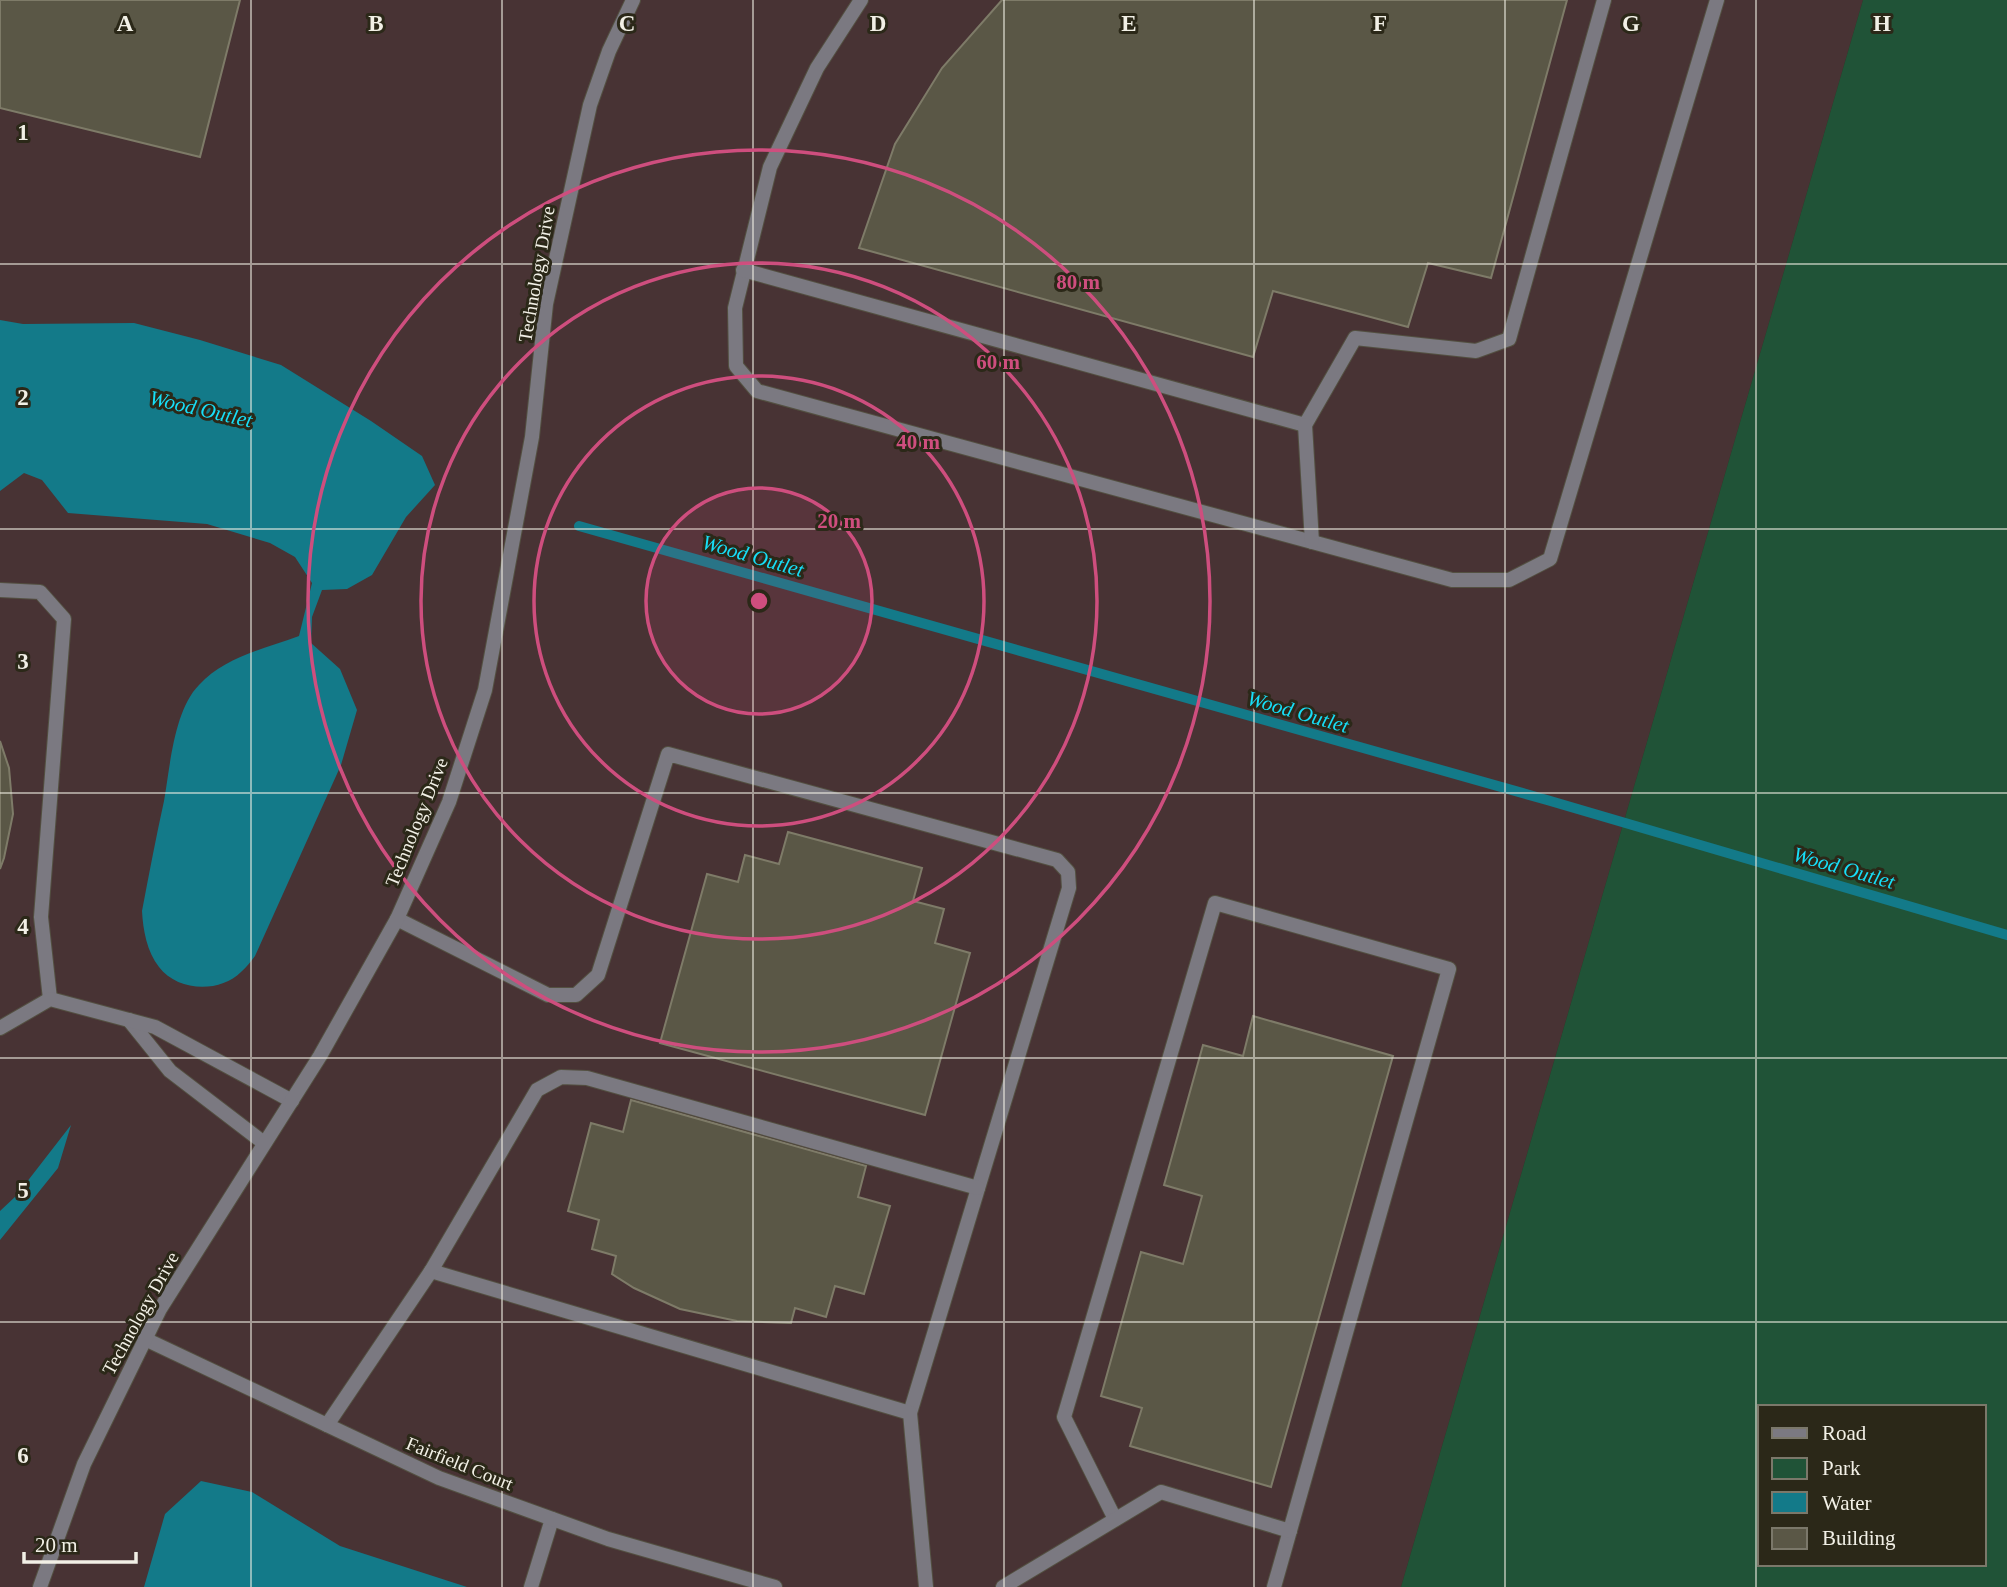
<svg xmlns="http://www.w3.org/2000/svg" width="2007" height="1587" font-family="'Times New Roman',serif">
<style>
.commercial{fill:#483334}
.green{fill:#205337;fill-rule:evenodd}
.water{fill:#137a89}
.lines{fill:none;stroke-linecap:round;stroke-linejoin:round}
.stream{stroke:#137a89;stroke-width:10}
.building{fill:#5a5746;stroke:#7e7b68;stroke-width:2}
.service-casing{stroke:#535041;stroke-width:16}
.minor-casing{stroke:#535041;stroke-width:16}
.service{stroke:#7b7981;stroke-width:14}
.minor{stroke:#7b7981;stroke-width:14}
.grid{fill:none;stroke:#f2f0e6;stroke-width:2;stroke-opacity:0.55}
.ring{fill:none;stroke:#ce4e7e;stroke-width:3.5}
.labels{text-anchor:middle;stroke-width:6;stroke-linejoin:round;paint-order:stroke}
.street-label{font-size:19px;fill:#f2f0e6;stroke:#2b2818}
.water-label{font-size:21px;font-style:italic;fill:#17def7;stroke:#2b2818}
.grid-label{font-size:23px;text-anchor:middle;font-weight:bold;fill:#f2f0e6;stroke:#2b2818;stroke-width:6;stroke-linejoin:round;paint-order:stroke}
.centre{fill:#ce4e7e;stroke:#2b2818;stroke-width:3.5}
.ring-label{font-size:21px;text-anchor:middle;font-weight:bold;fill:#ce4e7e;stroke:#2b2818;stroke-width:6;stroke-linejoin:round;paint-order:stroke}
</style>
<rect width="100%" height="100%" fill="#353222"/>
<!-- commercial -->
<polygon class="commercial" points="0,0 1863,0 1401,1587 0,1587"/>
<!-- green -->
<path class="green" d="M1863,0H2007V1587H1401ZM1760,1407H1984V1564H1760Z"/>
<!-- water -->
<g class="water">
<path d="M0,320L23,324L134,323L200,340L281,365L371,421L422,456L435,485L406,517L372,575L347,589L322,590L312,617L311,643L340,669L357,710L341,765L255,956C251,961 247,967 241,972C220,993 178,992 159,967C147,952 143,930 142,911C149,874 156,837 164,801C170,767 174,710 199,685C225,657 264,649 299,636L312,583L295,557L270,543L207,524L68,513L42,480L24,473L0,491Z"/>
<polygon points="71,1125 58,1168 0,1240 0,1211 16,1196"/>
<polygon points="201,1481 252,1492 340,1546 467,1587 144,1587 165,1514"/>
</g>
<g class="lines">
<!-- stream -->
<polyline class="stream" points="579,526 1547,800 2007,935"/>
</g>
<!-- building -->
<g class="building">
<polygon points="0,0 240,0 200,157 0,108"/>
<polygon points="1002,0 1567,0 1491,278 1428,263 1408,327 1273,291 1253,357 859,248 895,144 942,68"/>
<polygon points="0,741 9,768 13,814 4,858 0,869"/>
<polygon points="788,832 922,868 913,901 944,909 935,943 970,953 925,1115 660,1043 707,874 738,882 745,855 779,864"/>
<polygon points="1253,1016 1393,1056 1271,1487 1130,1446 1142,1408 1101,1396 1141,1252 1183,1264 1202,1196 1164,1185 1203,1045 1243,1056"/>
<polygon points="631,1100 866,1166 858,1197 890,1206 864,1294 835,1286 826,1317 795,1308 791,1323 737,1321 680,1309 634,1288 612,1274 616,1256 592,1249 599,1220 568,1211 591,1123 623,1132"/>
</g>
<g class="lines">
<!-- service casing -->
<g class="service-casing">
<g id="service">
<polyline points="861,0 817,68 770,167 735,308 736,366 757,391 1452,580 1509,580 1550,559 1717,0"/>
<polyline points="743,270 1305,425 1355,338 1476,351 1509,339 1604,0"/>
<polyline points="1305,425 1312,542"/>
<polyline points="0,590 40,592 64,619 41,917 50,999"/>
<polyline points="397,919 548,995 576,995 598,975 668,754 1057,860 1068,872 1069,888 910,1413"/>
<polyline points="129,1020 170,1071 264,1143"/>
<polyline points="0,1028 50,999 155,1027 292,1101"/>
<polyline points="431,1271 910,1413 926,1587"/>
<polyline points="327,1425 431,1271 537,1090 561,1077 587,1078 978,1188"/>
<polyline points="1115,1519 1064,1417 1215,903 1449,969 1274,1587"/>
<polyline points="531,1587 552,1519"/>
<polyline points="1003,1587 1161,1492 1290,1531"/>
</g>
</g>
<!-- minor casing -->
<g class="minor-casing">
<g id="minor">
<polyline points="145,1339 439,1478 608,1539 775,1587"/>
<polyline points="40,1587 84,1464 160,1309 320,1056 397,919 449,802 485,690 532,437 546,304 590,105 609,51 633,0"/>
</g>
</g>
<!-- service -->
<use href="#service" class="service"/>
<!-- minor -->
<use href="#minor" class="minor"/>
</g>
<!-- grid -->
<path class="grid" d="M251,0V1587M502,0V1587M753,0V1587M1004,0V1587M1254,0V1587M1505,0V1587M1756,0V1587M0,264H2007M0,529H2007M0,793H2007M0,1058H2007M0,1322H2007"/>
<!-- distance rings -->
<circle cx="759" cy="601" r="113" fill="#ce4e7e" fill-opacity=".12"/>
<g class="ring">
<circle cx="759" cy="601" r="113"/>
<circle cx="759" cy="601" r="225"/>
<circle cx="759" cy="601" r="338"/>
<circle cx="759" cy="601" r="451"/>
</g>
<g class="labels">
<!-- street labels -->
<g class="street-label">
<text transform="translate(536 274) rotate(-80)" y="7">Technology Drive</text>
<text transform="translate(416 822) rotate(-68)" y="7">Technology Drive</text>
<text transform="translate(140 1313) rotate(-61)" y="7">Technology Drive</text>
<text transform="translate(460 1463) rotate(22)" y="7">Fairfield Court</text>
</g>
<!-- water labels -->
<g class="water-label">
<text transform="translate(201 409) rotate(13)" y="7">Wood Outlet</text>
<text transform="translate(753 556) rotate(16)" y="7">Wood Outlet</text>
<text transform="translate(1298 712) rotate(16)" y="7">Wood Outlet</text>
<text transform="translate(1844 868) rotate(16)" y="7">Wood Outlet</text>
</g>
</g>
<g class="grid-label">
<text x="125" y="31">A</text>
<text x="376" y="31">B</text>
<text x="627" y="31">C</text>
<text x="878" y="31">D</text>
<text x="1129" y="31">E</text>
<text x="1380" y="31">F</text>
<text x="1631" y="31">G</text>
<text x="1882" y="31">H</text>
<text x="23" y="140">1</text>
<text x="23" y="405">2</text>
<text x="23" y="669">3</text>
<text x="23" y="934">4</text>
<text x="23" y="1198">5</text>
<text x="23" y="1463">6</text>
</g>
<circle cx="759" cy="601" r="10" class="centre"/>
<g class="ring-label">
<text x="1078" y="289">80 m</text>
<text x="998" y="369">60 m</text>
<text x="918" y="449">40 m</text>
<text x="839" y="528">20 m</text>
</g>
<!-- legend -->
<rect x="1758" y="1405" width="228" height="161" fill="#2b2818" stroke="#7b786a" stroke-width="2"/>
<rect x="1772" y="1428" width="35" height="10" fill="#7b7981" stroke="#7b786a" stroke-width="2"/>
<text x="1822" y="1440" font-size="21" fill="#f2f0e6">Road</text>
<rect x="1772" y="1458" width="35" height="21" fill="#205337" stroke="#7b786a" stroke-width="2"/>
<text x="1822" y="1475" font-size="21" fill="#f2f0e6">Park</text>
<rect x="1772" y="1492" width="35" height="21" fill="#137a89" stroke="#7b786a" stroke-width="2"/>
<text x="1822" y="1510" font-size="21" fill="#f2f0e6">Water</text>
<rect x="1772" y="1528" width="35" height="21" fill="#5a5746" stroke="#7b786a" stroke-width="2"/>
<text x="1822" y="1545" font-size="21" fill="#f2f0e6">Building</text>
<!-- scale -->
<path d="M24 1552v10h112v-10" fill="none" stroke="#f2f0e6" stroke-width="3.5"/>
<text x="35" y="1552" font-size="21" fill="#f2f0e6" stroke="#2b2818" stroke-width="5" paint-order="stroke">20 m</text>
</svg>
